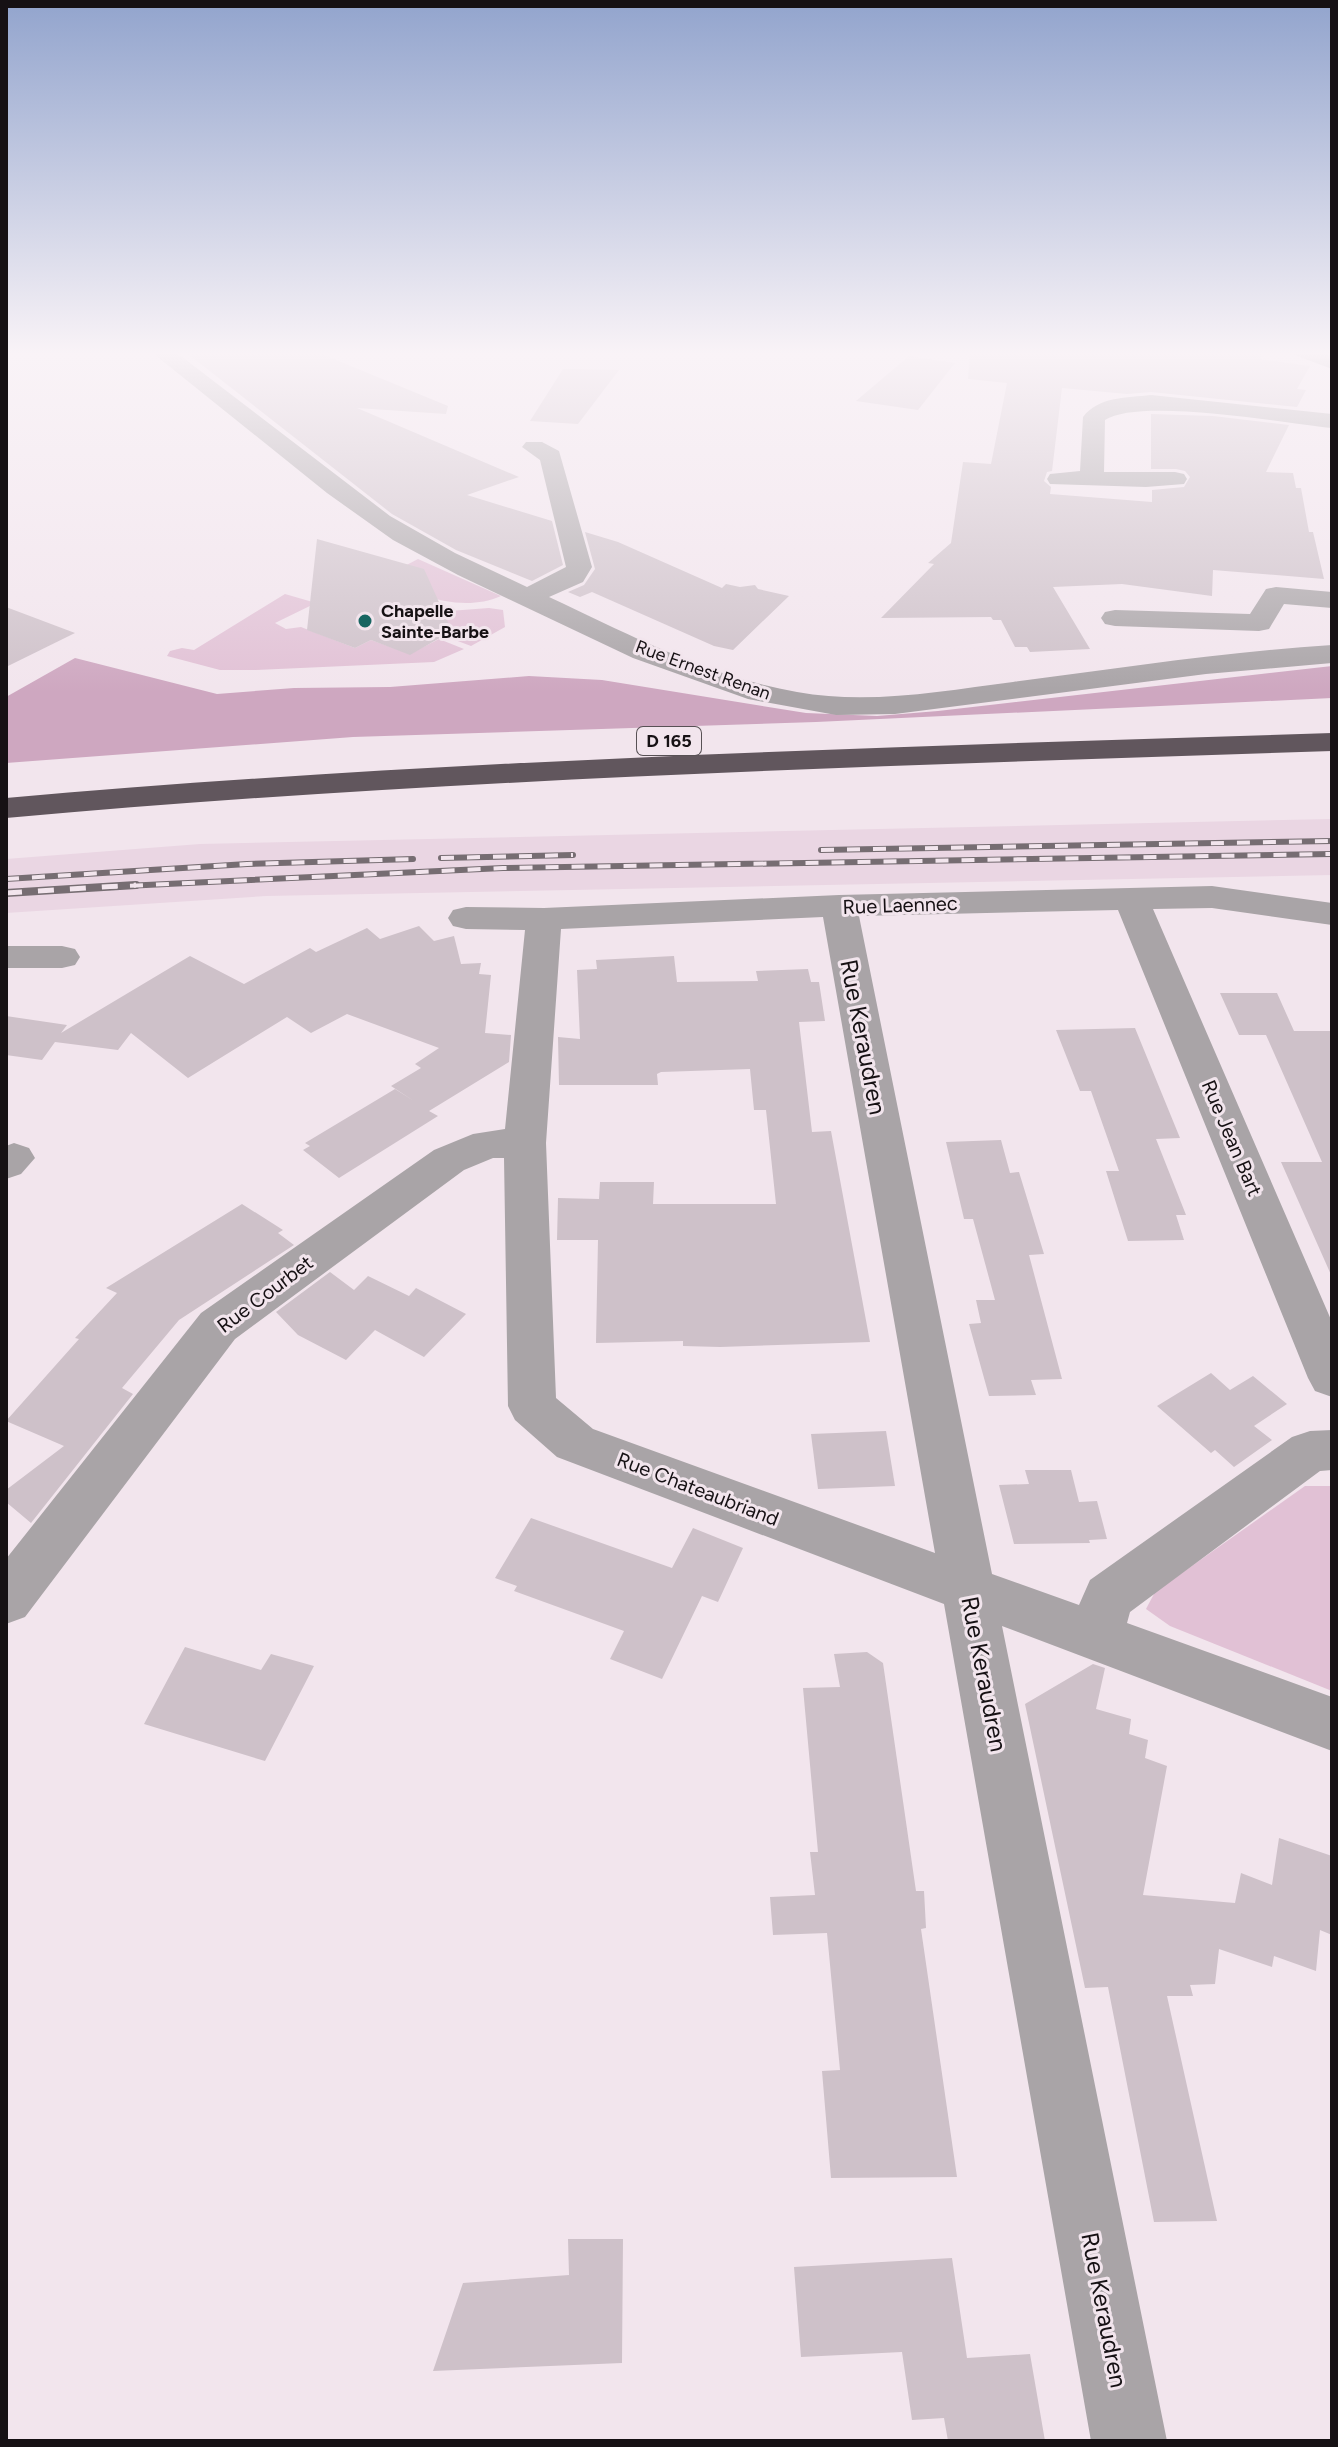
<svg xmlns="http://www.w3.org/2000/svg" width="1338" height="2447" font-family="Figtree,sans-serif">
<style>
.built{fill:#ead6e3}
.green{fill:#e1c1d5}
.forest{fill:#cea7c0}
.building{fill:#cec1c9}
.lines{fill:none;stroke-linecap:round;stroke-linejoin:round}
.street{fill:#a9a4a7;fill-rule:evenodd}
.secondary{fill:#8a8287;fill-rule:evenodd}
.highway{fill:#61565d;fill-rule:evenodd}
.rail-far1-casing{stroke:#766d72;stroke-width:6}
.rail-casing{stroke:#766d72;stroke-width:8}
.rail-far1{stroke:#f2e5ed;stroke-width:4;stroke-dasharray:13;stroke-linecap:butt}
.rail{stroke:#f2e5ed;stroke-width:5;stroke-dasharray:16;stroke-linecap:butt}
.poi-dot{fill:#186662;stroke:#f2e5ed;stroke-width:3}
.labels{text-anchor:middle;stroke-width:6;stroke-linejoin:round;paint-order:stroke}
.far-poi-label{font-size:18px;font-weight:bold;fill:#161114;stroke:#f2e5ed;text-anchor:start}
.far-street-label{font-size:18px;fill:#161114;stroke:#f2e5ed}
.shield{fill:#f2e5ed;stroke:#585155;stroke-width:2}
.shield-label{font-size:18px;font-weight:bold;fill:#161114}
.street-label{font-size:20px;fill:#161114;stroke:#f2e5ed}
.near-street-label{font-size:24px;fill:#161114;stroke:#f2e5ed}
</style>
<rect width="100%" height="100%" fill="#f2e5ed"/>
<!-- built -->
<polygon class="built" points="1332,819 1332,875 266,896 6,913 6,859 200,844"/>
<!-- green -->
<g class="green">
<path d="M418,559L501,596C460,614 417,593 376,581Z"/>
<polygon points="285,594 316,603 275,623 286,629 301,627 355,648 371,640 410,654 439,639 464,649 434,662 256,670 220,670 167,656 170,651 182,648 194,650"/>
<polygon points="489,608 503,610 505,627 471,646 423,628 449,611"/>
<polygon points="1305,1486 1332,1486 1332,1691 1170,1626 1146,1609 1155,1592"/>
</g>
<!-- forest -->
<polygon class="forest" points="75,658 217,694 294,688 390,687 529,676 602,680 806,713 877,716 938,711 1332,666 1332,698 816,722 353,737 6,763 6,697"/>
<!-- building -->
<g class="building">
<polygon points="183,350 312,350 448,406 446,414 357,408 519,477 467,495 552,521 563,565 532,581 456,550 392,514"/>
<polygon points="970,350 1264,350 1259,359 1310,366 1297,389 1306,390 1297,407 1151,392 1127,394 1062,388 1052,471 1047,472 1044,481 1051,487 1050,494 1152,502 1152,490 1184,487 1190,477 1185,471 1176,469 1151,469 1151,414 1213,416 1289,425 1266,472 1293,473 1296,488 1301,488 1309,532 1313,532 1324,579 1213,570 1212,596 1122,584 1053,587 1090,649 1030,652 1027,647 1015,647 1001,620 993,620 991,617 881,618 934,564 928,563 951,543 963,462 991,464 1007,383 968,379"/>
<polygon points="909,356 955,363 918,410 856,401"/>
<polygon points="563,369 619,370 578,424 530,421"/>
<polygon points="585,532 618,542 722,588 726,584 740,587 755,585 758,589 789,596 733,650 714,646 592,592 580,597 568,592 584,585 595,569"/>
<polygon points="317,539 424,569 452,631 410,655 371,640 355,648 307,630"/>
<polygon points="6,607 75,633 6,667"/>
<polygon points="419,926 434,941 454,936 461,964 481,963 479,974 491,975 485,1033 511,1035 509,1062 429,1111 438,1116 339,1178 303,1150 310,1146 305,1143 395,1089 414,1101 391,1086 421,1068 415,1064 439,1048 347,1014 311,1033 287,1017 188,1078 131,1033 118,1050 55,1042 42,1060 6,1055 6,1016 67,1025 61,1033 190,956 244,984 310,948 316,952 367,928 380,939"/>
<polygon points="674,956 677,982 758,981 756,971 808,969 811,982 819,982 825,1021 799,1022 812,1132 831,1131 870,1342 720,1347 683,1346 683,1341 596,1343 598,1240 557,1240 558,1198 599,1199 600,1182 654,1182 653,1204 776,1204 766,1110 754,1110 750,1069 661,1072 657,1074 658,1085 559,1085 558,1037 580,1039 577,970 597,969 596,960"/>
<polygon points="1220,993 1277,993 1294,1031 1332,1031 1332,1277 1281,1162 1322,1162 1266,1035 1239,1035"/>
<polygon points="1135,1028 1180,1138 1156,1139 1186,1215 1176,1215 1184,1240 1128,1241 1106,1171 1119,1171 1091,1091 1080,1091 1056,1030"/>
<polygon points="1001,1140 1010,1173 1019,1172 1044,1254 1029,1255 1062,1379 1031,1380 1036,1395 989,1396 969,1324 981,1323 976,1300 995,1300 973,1219 964,1219 946,1142"/>
<polygon points="242,1204 283,1230 278,1233 294,1245 179,1320 122,1388 133,1394 31,1523 6,1502 6,1490 64,1446 6,1421 79,1339 75,1338 117,1293 106,1288"/>
<polygon points="330,1272 354,1290 368,1276 409,1296 416,1288 466,1314 424,1357 375,1330 346,1360 298,1335 276,1312"/>
<polygon points="1211,1373 1230,1390 1253,1376 1287,1404 1254,1426 1272,1440 1234,1467 1215,1450 1211,1453 1157,1406"/>
<polygon points="886,1431 895,1486 818,1489 811,1434"/>
<polygon points="1025,1470 1071,1470 1079,1502 1097,1501 1107,1539 1089,1540 1090,1543 1014,1544 999,1485 1029,1484"/>
<polygon points="531,1518 672,1568 693,1528 743,1548 718,1602 702,1596 662,1679 610,1659 624,1631 514,1591 517,1586 495,1578"/>
<polygon points="185,1647 261,1670 271,1654 314,1666 265,1761 144,1724"/>
<polygon points="867,1652 883,1663 916,1891 924,1891 926,1928 921,1929 957,2177 831,2178 822,2071 840,2070 827,1933 773,1935 770,1897 815,1895 810,1852 818,1852 803,1688 840,1687 834,1654"/>
<polygon points="1093,1664 1105,1668 1096,1709 1131,1719 1129,1734 1148,1740 1145,1758 1167,1766 1143,1895 1235,1903 1241,1873 1272,1885 1279,1838 1332,1856 1332,1935 1320,1930 1316,1971 1274,1956 1272,1967 1219,1949 1215,1984 1190,1985 1193,1996 1167,1996 1217,2221 1154,2222 1108,1987 1085,1988 1025,1704"/>
<polygon points="568,2239 623,2239 622,2363 433,2371 463,2283 569,2275"/>
<polygon points="952,2258 967,2358 1030,2354 1045,2441 948,2441 944,2418 912,2420 902,2352 801,2357 794,2267"/>
</g>
<g class="lines">
<!-- street -->
<g class="street">
<path d="M149,350H173L390,516L455,553L527,587L566,567L540,460L522,447L526,442H542L559,451L592,567L583,582L549,597C628,634 709,677 797,692C869,705 942,691 1013,682C1120,668 1225,652 1332,645V663L1206,674L895,714L836,715L748,699L633,658L458,575L393,540L327,493Z"/>
<path d="M1151,395L1332,414V428C1285,423 1139,397 1105,420L1104,472H1175L1184,474L1187,479L1184,484L1146,487L1050,484L1047,479L1050,474L1080,471L1083,417C1099,396 1127,398 1151,395Z"/>
<polygon points="1276,587 1332,592 1332,608 1284,604 1269,629 1259,631 1115,626 1105,624 1101,618 1105,612 1115,610 1250,614 1266,589"/>
<path d="M1212,886L1332,903V925L1212,908L1153,909L1332,1322V1397L1315,1391L1308,1378L1118,910L859,916L992,1574L1079,1605L1090,1580L1292,1437L1310,1431L1332,1430V1470L1320,1471L1130,1612L1127,1623L1332,1697V1751L1002,1626L1167,2441H1091L944,1604L557,1457L515,1420L508,1406L504,1158H493L464,1170L235,1339L25,1617L6,1624V1559L201,1313L434,1150L473,1134L505,1129L525,930L466,929L453,926L448,918L453,910L466,907L544,908L839,895ZM823,917L935,1553L593,1429L556,1398L546,1143L561,929Z"/>
<polygon points="6,946 62,946 75,949 80,957 75,965 62,968 6,968"/>
<polygon points="14,1143 29,1148 35,1158 21,1174 6,1179 6,1146"/>
</g>
<!-- secondary -->
<polygon class="secondary" points="1289,350 1317,350 1332,356 1332,369 1292,354"/>
<!-- highway -->
<path class="highway" d="M1332,733V751C889,766 447,778 6,818V798C447,759 889,747 1332,733Z"/>
<!-- rail-far1 casing -->
<g class="rail-far1-casing">
<g id="rail-far1">
<polyline points="821,850 1332,841"/>
<polyline points="441,858 573,855"/>
<polyline points="6,879 247,864 413,859"/>
<polyline points="104,887 503,868 1332,854"/>
</g>
</g>
<!-- rail casing -->
<g class="rail-casing">
<polyline id="rail" points="6,893 136,885"/>
</g>
<!-- rail-far1 -->
<use href="#rail-far1" class="rail-far1"/>
<!-- rail -->
<use href="#rail" class="rail"/>
</g>
<!-- sky -->
<linearGradient id="sky" x2="0" y2="1"><stop stop-color="#92a4cd"/><stop offset="0.51" stop-color="#f9f3f7"/><stop offset="1" stop-color="#f9f3f7" stop-opacity="0"/></linearGradient>
<rect width="1338" height="693" fill="url(#sky)"/>
<!-- markers -->
<circle class="poi-dot" cx="365" cy="621" r="8"/>
<g class="labels">
<!-- far-poi labels -->
<g class="far-poi-label">
<text x="381" y="617">Chapelle<tspan x="381" dy="21">Sainte-Barbe</tspan></text>
</g>
<!-- far-street labels -->
<g class="far-street-label">
<text transform="translate(703 670) rotate(20)" y="6">Rue Ernest Renan</text>
</g>
<!-- shield labels -->
<rect class="shield" x="637" y="727" width="64" height="28" rx="6"/>
<g class="shield-label">
<text x="669" y="747">D 165</text>
</g>
<!-- street labels -->
<g class="street-label">
<text transform="translate(900 905) rotate(-2)" y="7">Rue Laennec</text>
<text transform="translate(1232 1138) rotate(67)" y="7">Rue Jean Bart</text>
<text transform="translate(265 1294) rotate(-37)" y="7">Rue Courbet</text>
<text transform="translate(698 1489) rotate(21)" y="7">Rue Chateaubriand</text>
</g>
<!-- near-street labels -->
<g class="near-street-label">
<text transform="translate(863 1037) rotate(79)" y="8">Rue Keraudren</text>
<text transform="translate(984 1674) rotate(79)" y="8">Rue Keraudren</text>
<text transform="translate(1104 2310) rotate(79)" y="8">Rue Keraudren</text>
</g>
</g>
<!-- border -->
<rect width="1338" height="2447" fill="none" stroke="#161114" stroke-width="16"/>
</svg>
